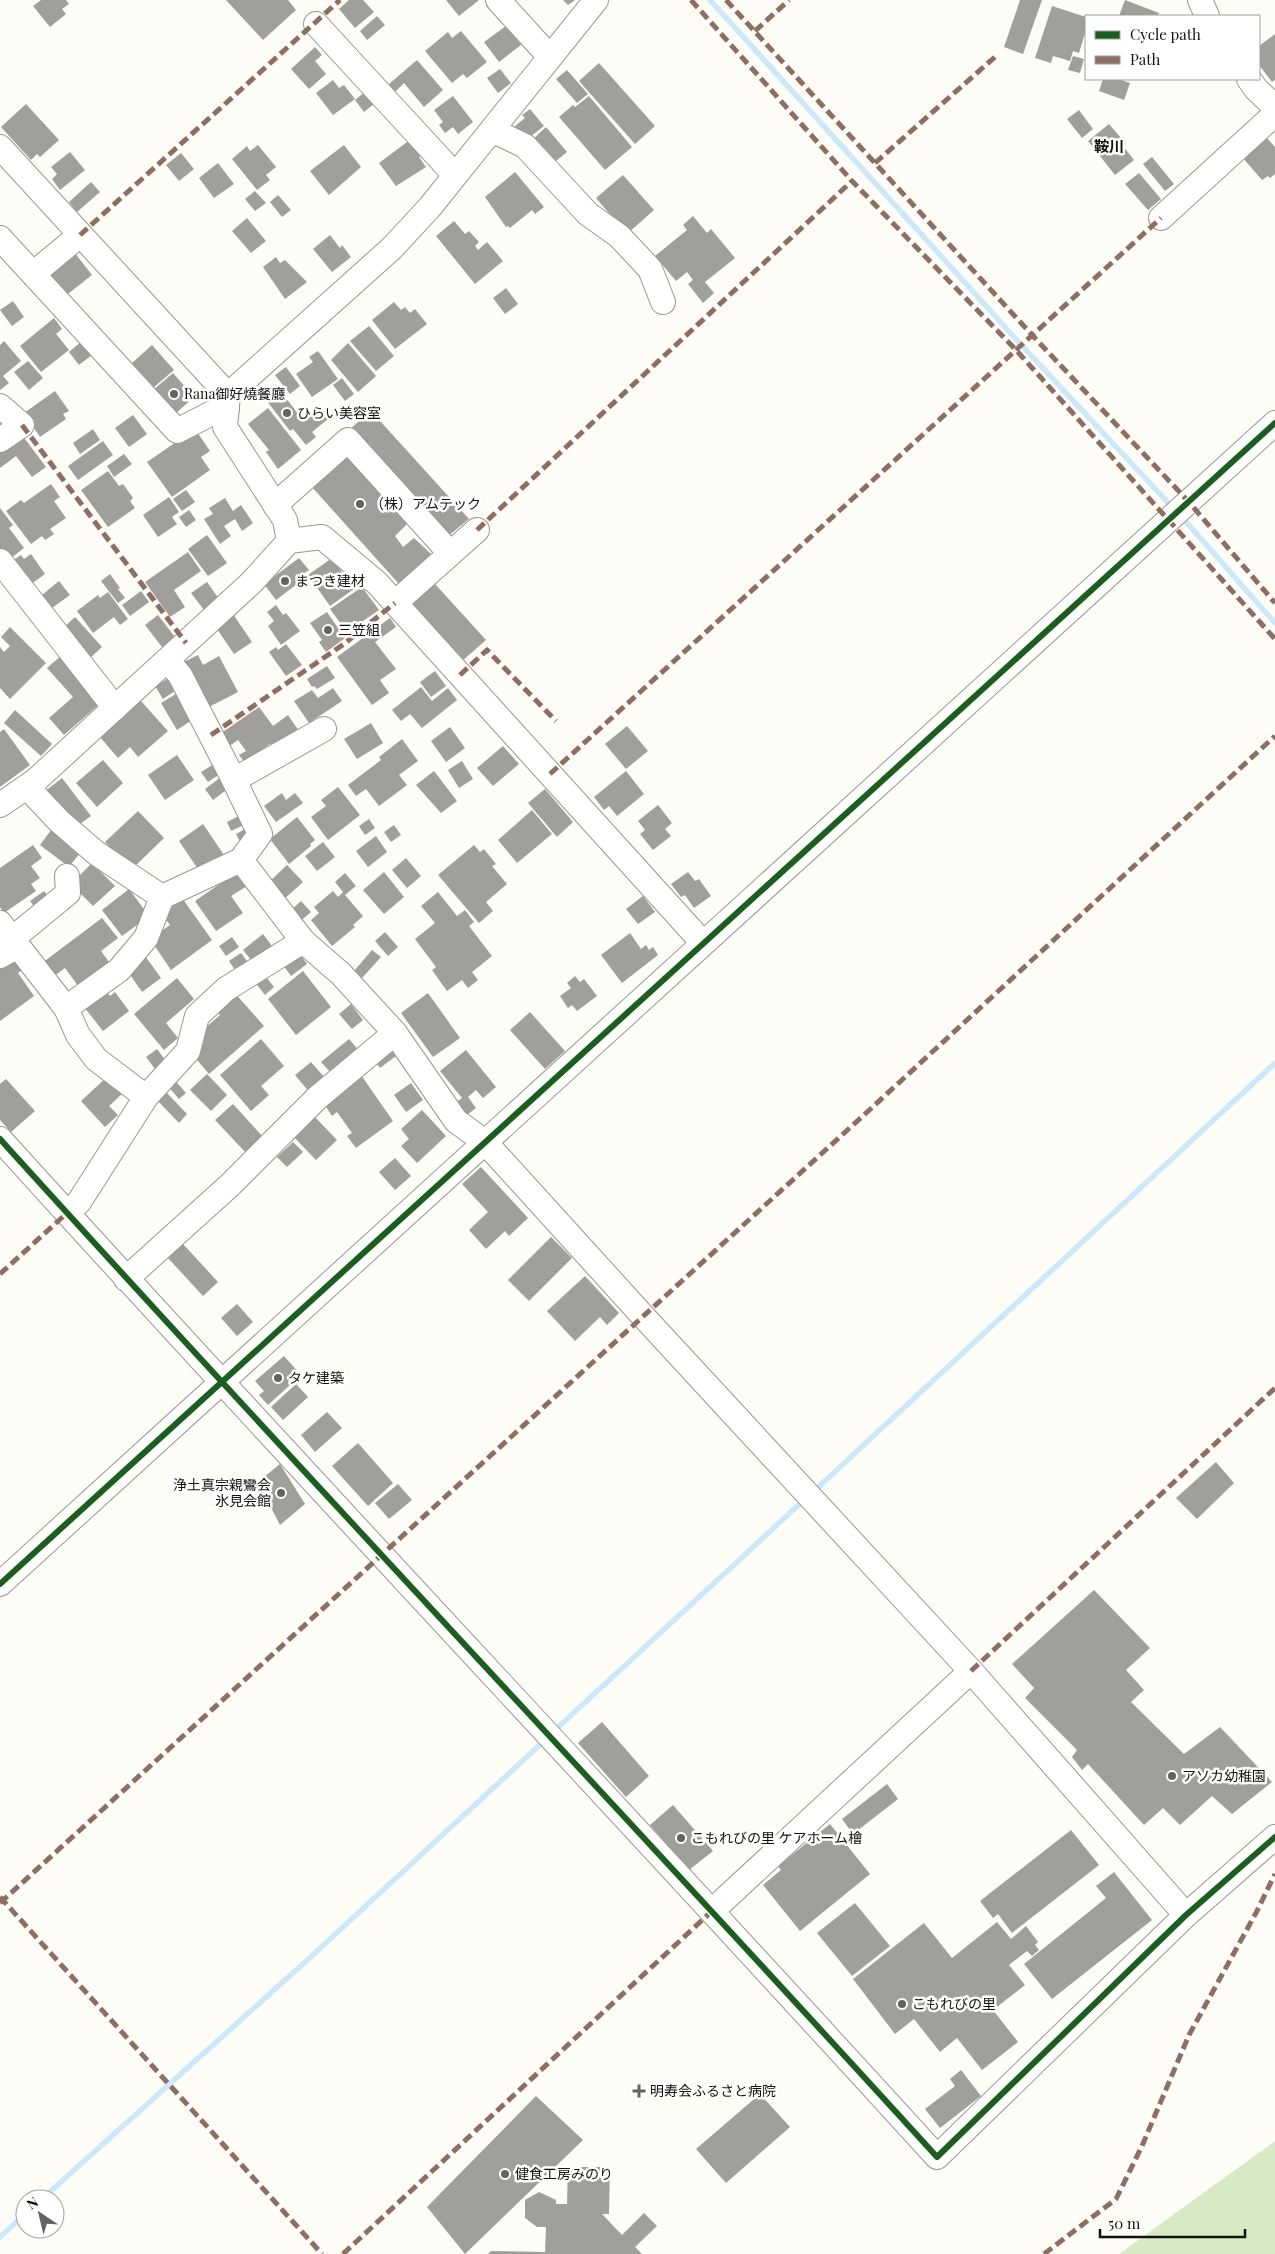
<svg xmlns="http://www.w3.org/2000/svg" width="1275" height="2254" font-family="'Playfair Display','Noto Sans JP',serif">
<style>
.forest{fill:#d8eac5}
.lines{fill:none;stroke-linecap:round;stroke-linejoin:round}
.stream{stroke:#cde8f7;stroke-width:5.5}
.building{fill:#a19f9c}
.minor-casing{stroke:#979795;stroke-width:26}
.minor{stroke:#fffffe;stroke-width:24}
.quiet{stroke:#8d6e63;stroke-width:5;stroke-dasharray:10 5;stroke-linecap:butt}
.cycleway-casing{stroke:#fff;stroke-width:9}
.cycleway{stroke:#1b5e20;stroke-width:6}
.poi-dot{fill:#646362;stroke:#fff;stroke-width:2}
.labels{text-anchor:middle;stroke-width:5;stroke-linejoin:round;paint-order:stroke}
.poi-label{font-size:14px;fill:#111;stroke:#fff;text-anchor:start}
.neighbourhood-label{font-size:15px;font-weight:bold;fill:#111;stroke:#fff}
</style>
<rect width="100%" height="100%" fill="#fdfcf7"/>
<!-- forest -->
<polygon class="forest" points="1275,2141 1275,2254 1119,2254"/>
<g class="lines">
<!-- stream -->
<g class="stream">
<polyline points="710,0 1014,337 1174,509"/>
<polyline points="1181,516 1275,623"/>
<polyline points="812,1493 1275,1063"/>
<polyline points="553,1732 805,1499"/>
<polyline points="42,2199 315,1953 545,1740"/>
<polyline points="0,2237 25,2214"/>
</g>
</g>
<!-- building -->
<g class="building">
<polygon points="41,0 66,0 69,4 62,9 66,14 50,27 33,6"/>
<polygon points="226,0 288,0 296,10 263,40"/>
<polygon points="349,0 363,0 374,12 355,28 339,9"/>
<polygon points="446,0 479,0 459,16"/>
<polygon points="563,0 575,0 568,5"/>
<polygon points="1020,0 1042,0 1023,54 1004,47"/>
<polygon points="1125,0 1159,13 1158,16 1119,16"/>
<polygon points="1052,6 1086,17 1086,30 1079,53 1073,51 1070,61 1053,56 1051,63 1035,58"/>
<polygon points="377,16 385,25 367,40 360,31"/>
<polygon points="506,26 521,45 499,62 484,42"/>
<polygon points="461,31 487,62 467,78 463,74 452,83 425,51 448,32 452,38"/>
<polygon points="1275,34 1275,80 1272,82 1259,65 1259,46"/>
<polygon points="315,47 322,55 315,61 326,74 309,89 291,69"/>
<polygon points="1073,56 1084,59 1080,73 1068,70"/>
<polygon points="417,60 443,90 424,107 404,83 395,92 389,84"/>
<polygon points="599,63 655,126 635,144 579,81"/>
<polygon points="500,69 511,83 498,93 487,78"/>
<polygon points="567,70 588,94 577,103 556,79"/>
<polygon points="1103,79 1118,79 1130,83 1124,100 1099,91"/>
<polygon points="333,80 339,88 344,85 355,99 333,115 316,93"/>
<polygon points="366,91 375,103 364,112 355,100"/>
<polygon points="453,96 473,122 458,134 453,127 445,133 439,125 443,122 434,110"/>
<polygon points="589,96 632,147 605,170 559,117 573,105 575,107"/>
<polygon points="26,104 59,140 40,157 37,154 31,160 1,127"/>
<polygon points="530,109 544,126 526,140 515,126 525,118 522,115"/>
<polygon points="1079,110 1093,129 1082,138 1067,119"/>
<polygon points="1109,124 1126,144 1123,146 1134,160 1115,175 1088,141"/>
<polygon points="546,127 567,152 552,164 532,140"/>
<polygon points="1265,136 1275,147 1275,174 1270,178 1268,176 1262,180 1242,157"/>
<polygon points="411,139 422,155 419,157 426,167 396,186 379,163"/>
<polygon points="258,145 276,167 266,175 270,180 257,190 232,159 247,146 250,151"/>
<polygon points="344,145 361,167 329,195 310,171"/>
<polygon points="70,152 85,170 60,190 52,179 57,174 51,167"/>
<polygon points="181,153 194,169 179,181 166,165"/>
<polygon points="1152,157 1174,184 1165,191 1143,164"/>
<polygon points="218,163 234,184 214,198 199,178"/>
<polygon points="515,172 544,207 535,214 532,210 510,228 508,226 506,227 485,197"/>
<polygon points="1139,173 1161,199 1148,210 1125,184"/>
<polygon points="623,175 654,210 627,234 596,198"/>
<polygon points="91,182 100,192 77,212 69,202"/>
<polygon points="255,191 266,203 255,211 245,199"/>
<polygon points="278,195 291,210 282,217 270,202"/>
<polygon points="693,216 707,233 711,229 735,258 705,282 714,293 703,303 688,284 693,280 687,272 676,281 655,256 687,230 683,225"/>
<polygon points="247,218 266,241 251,253 232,231"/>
<polygon points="454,221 465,234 469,231 479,242 475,246 478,250 487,242 503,261 475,284 436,236"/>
<polygon points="330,235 340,248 342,245 351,257 332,272 313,249"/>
<polygon points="74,252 92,275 64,297 46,273"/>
<polygon points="276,257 280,263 285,260 307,282 285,299 263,267"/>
<polygon points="506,288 518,304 505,314 493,298"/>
<polygon points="13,301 24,317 12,326 0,310"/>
<polygon points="394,302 401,310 405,307 410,313 415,309 427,324 395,349 372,320"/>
<polygon points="54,318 62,329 56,334 69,350 41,372 20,346"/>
<polygon points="369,326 394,356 376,371 350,341"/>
<polygon points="4,341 21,361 3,376 9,383 0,390 0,345"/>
<polygon points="82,341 92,355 79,365 69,352"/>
<polygon points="348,343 376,376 358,392 331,360"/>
<polygon points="152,345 174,370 154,387 132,363"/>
<polygon points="318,351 338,379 312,397 296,374 313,362 309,357"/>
<polygon points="28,361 43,378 29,390 14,372"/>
<polygon points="286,367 300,386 290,394 275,375"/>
<polygon points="173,373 194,397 175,414 153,390"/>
<polygon points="342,378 354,394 345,401 333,385"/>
<polygon points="276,385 302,419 318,407 328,419 312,432 316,437 306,445 293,429 290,431 263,396"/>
<polygon points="55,391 69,411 63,414 66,419 40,437 24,413"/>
<polygon points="268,408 301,450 278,469 266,452 269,450 248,424"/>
<polygon points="371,411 469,519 448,536 350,429"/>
<polygon points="133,415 147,434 129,447 115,428"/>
<polygon points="93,429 100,440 80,454 73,443"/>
<polygon points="195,429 210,451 201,457 210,470 172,497 147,462"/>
<polygon points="19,431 46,467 32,477 16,456 0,468 0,445"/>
<polygon points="103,441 113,455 78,480 68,466"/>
<polygon points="347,452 410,521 395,536 403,547 414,538 431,554 399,584 311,486"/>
<polygon points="124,454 132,464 114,477 107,466"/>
<polygon points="108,471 119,486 123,484 133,498 130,501 135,508 108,527 81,490"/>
<polygon points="51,484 60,497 54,501 66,518 50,529 54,534 45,540 42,536 31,544 6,511 21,500 24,503"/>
<polygon points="186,490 195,502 182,511 173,499"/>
<polygon points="169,497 179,512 172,517 177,524 158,537 143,515"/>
<polygon points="225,498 233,511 241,505 253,523 242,531 235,519 224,526 231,536 220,544 204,519 213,514 209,508"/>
<polygon points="0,508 13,525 9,528 24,548 6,562 0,555"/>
<polygon points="189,510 196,520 186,527 179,517"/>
<polygon points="207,535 227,563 208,576 188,549"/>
<polygon points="188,552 201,571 174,590 185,607 170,617 145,582"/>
<polygon points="31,554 45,574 27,587 9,563 21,555 24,559"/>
<polygon points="299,558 309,570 303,574 305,578 276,600 264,584"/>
<polygon points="332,558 354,589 330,606 308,575"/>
<polygon points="110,574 120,588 118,589 125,598 118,603 101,581"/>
<polygon points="59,581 70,595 52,608 42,595"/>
<polygon points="207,582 219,599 204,610 191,593"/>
<polygon points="435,584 486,640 462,661 411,605"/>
<polygon points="362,587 379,610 347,632 330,609"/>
<polygon points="141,591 149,602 130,616 122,605"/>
<polygon points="108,592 128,619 120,625 114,617 93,633 77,611 98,595 100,598"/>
<polygon points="276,605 283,615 286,613 300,631 281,645 268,626 274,621 267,612"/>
<polygon points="327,612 345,638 326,652 319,642 322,640 310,623"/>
<polygon points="233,614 252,642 234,654 217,629 224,625 222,621"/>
<polygon points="158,615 175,637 162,647 145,625"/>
<polygon points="75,617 102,647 90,658 63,628"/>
<polygon points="390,618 396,627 375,642 396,669 380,680 389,693 372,705 337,657"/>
<polygon points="10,627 46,663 10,699 0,688 0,647 4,652 10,646 1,637"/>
<polygon points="286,644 302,665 286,676 269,652 276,647 278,650"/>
<polygon points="63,654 104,700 64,735 49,718 73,697 47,668"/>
<polygon points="198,655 203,665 219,656 238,692 203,710 180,664"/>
<polygon points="327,666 335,678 317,689 314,686 312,687 307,679"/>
<polygon points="435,671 446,686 431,697 420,682"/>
<polygon points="167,679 175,691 163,699 155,686"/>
<polygon points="421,687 432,701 448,688 457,700 422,728 410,714 401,721 392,710"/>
<polygon points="333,688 342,701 309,723 294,701 312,690 318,698"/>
<polygon points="176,694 192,720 177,730 161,703"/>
<polygon points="140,700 168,731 138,757 130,747 118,758 99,736"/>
<polygon points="259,707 273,726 288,715 299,731 274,749 270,744 255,755 248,767 239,755 246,751 238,740 225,749 217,736"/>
<polygon points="15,710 52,744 41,756 4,723"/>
<polygon points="371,723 383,743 357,759 344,739"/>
<polygon points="627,726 648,751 626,769 605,744"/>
<polygon points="450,727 465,748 446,762 431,741"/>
<polygon points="4,729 30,765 0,787 0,732"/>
<polygon points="402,739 418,761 399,775 407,785 379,806 366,789 356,796 348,785 381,760 379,757"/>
<polygon points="503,746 519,764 493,786 477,768"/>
<polygon points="177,755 194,780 165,800 148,775"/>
<polygon points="103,760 123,783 97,807 76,783"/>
<polygon points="462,761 473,779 459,788 448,770"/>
<polygon points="214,764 220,774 208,782 201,772"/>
<polygon points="434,771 457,801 441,813 416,785"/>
<polygon points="626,771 644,794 617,816 609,806 604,810 594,797"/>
<polygon points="221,777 229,788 213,800 205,789"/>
<polygon points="62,778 91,816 73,829 44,792"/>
<polygon points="338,787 360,815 328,840 311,817 326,806 321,800"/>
<polygon points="545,789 573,822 557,837 528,803"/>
<polygon points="282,793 286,800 295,793 303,803 276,822 264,806"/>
<polygon points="658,805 672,823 665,829 671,836 653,850 640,834 645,830 638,821"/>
<polygon points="532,810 552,834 517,863 498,840"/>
<polygon points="138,811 164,838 131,870 105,842"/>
<polygon points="241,815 246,824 231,831 227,822"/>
<polygon points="297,817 315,840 310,844 311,846 289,864 270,839"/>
<polygon points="369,819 375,828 365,835 359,826"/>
<polygon points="203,824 224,855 200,872 179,841"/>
<polygon points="394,825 401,835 391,842 384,832"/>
<polygon points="54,826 83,849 69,867 40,845"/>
<polygon points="245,829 248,836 239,840 236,834"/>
<polygon points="376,836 387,852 368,867 356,851"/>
<polygon points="323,842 335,857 317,871 305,856"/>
<polygon points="33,845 42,858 31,866 40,878 31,884 36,891 4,913 0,907 0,868"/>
<polygon points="474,845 480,852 484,849 496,864 492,866 507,884 486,902 493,911 479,923 438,875"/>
<polygon points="406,858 421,876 407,888 392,870"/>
<polygon points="92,863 115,886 93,906 71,884"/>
<polygon points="287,865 303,882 282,901 267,884"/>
<polygon points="237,872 247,886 231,896 243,913 216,931 195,901"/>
<polygon points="384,872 404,897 384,914 363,890"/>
<polygon points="688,872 695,881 699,879 711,896 694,908 685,895 681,897 671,884"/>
<polygon points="345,873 356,886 345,895 363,916 353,925 355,927 332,946 311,920 319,913 314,907 333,891 338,897 343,892 335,882"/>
<polygon points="129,889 149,916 122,936 102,910"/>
<polygon points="44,891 52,901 38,912 30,901"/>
<polygon points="438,892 457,916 465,910 474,922 469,926 492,956 472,972 478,980 468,988 462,980 447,991 432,970 436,967 415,939 435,923 421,906"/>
<polygon points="643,896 655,912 638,924 626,909"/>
<polygon points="182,898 212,940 171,970 150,939 170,925 161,913"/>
<polygon points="301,901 311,912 298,923 288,913"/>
<polygon points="102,918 118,938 101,951 112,966 81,990 65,968 53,977 42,963"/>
<polygon points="385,932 398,947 388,956 375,941"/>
<polygon points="630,933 641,949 646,945 649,950 653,947 658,955 622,983 601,955"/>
<polygon points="263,934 272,946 252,961 243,950"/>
<polygon points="232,937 239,947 226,956 219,946"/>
<polygon points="297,950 307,964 291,976 281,962"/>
<polygon points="372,950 381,957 362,978 354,971"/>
<polygon points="16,951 27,966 18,973 34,996 0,1021 0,963"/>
<polygon points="241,953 249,964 237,973 229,961"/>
<polygon points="145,956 161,978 142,992 126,969"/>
<polygon points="303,971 331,1007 296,1035 268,999"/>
<polygon points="263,973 274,987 265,995 254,981"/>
<polygon points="575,976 580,982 584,979 597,996 577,1011 572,1005 568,1008 560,996 571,988 567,983"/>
<polygon points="177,978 194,999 166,1023 178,1038 164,1050 134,1014"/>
<polygon points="106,991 110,996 115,992 129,1011 103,1031 84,1007"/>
<polygon points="233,991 264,1026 209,1074 192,1054 204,1043 197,1035 220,1015 214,1008"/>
<polygon points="428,993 460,1038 433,1057 401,1013"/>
<polygon points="351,1004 363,1020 352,1029 339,1014"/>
<polygon points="530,1012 565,1051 545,1069 510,1030"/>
<polygon points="261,1039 284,1066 261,1086 269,1095 251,1111 220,1075"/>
<polygon points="349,1039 361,1053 333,1075 321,1062"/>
<polygon points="390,1047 396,1056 380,1068 373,1058"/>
<polygon points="157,1049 166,1061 155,1069 146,1057"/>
<polygon points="466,1050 496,1087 483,1098 476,1090 468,1097 476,1108 464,1117 454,1104 462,1098 440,1071"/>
<polygon points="311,1062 326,1079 310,1093 295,1075"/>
<polygon points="207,1074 227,1095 211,1111 190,1090"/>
<polygon points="361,1075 393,1121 356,1148 347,1136 352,1133 337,1112 332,1116 323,1102"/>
<polygon points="108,1076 123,1093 109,1106 118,1115 105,1127 81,1101"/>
<polygon points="173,1078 186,1093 179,1099 166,1084"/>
<polygon points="6,1079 35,1111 11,1132 0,1120 0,1084"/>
<polygon points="411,1083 423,1100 406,1112 394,1095"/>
<polygon points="166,1092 187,1114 179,1123 157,1100"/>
<polygon points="233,1104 264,1138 247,1154 215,1120"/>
<polygon points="422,1110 446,1136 417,1163 401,1146 409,1139 401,1129"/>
<polygon points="313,1115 337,1140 316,1160 292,1135"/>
<polygon points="293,1142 303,1152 287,1167 277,1157"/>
<polygon points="395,1158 411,1176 395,1190 379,1172"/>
<polygon points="481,1167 528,1218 509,1236 505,1231 486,1249 469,1230 488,1212 462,1184"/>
<polygon points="551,1237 572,1258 529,1301 508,1280"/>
<polygon points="183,1244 218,1282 203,1296 168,1258"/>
<polygon points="585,1276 619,1313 607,1325 600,1317 575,1341 547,1311"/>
<polygon points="237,1304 253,1322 237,1336 221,1318"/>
<polygon points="284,1356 301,1375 268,1405 259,1395 264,1391 255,1381"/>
<polygon points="296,1384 308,1397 283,1420 271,1407"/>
<polygon points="327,1412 342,1428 315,1452 301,1435"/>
<polygon points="358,1443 393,1483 368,1506 332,1466"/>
<polygon points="1216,1462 1234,1483 1197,1519 1176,1498"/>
<polygon points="280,1464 305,1504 280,1525 258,1482"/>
<polygon points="398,1484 412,1500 389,1519 375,1503"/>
<polygon points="1094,1590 1150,1648 1126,1670 1144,1690 1131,1702 1184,1754 1220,1727 1272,1782 1232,1814 1212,1796 1180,1825 1163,1808 1144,1825 1088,1764 1082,1770 1072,1757 1077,1750 1025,1698 1034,1688 1012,1664"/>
<polygon points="602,1722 649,1776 626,1797 578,1743"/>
<polygon points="887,1784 898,1799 853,1834 842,1819"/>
<polygon points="673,1805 713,1851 689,1870 650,1825"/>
<polygon points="830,1824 870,1874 800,1931 763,1885 781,1870 778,1866"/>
<polygon points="1071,1830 1099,1865 1012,1933 998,1914 993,1918 980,1901"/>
<polygon points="1114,1872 1152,1920 1052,1999 1024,1964 1106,1898 1096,1886"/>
<polygon points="855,1903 890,1946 852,1976 817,1933"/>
<polygon points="997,1922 1011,1939 1026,1926 1038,1942 1035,1945 1039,1950 1032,1956 1027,1951 1009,1965 1025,1985 993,2010 1018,2042 982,2070 957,2038 940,2052 914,2019 895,2034 853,1979 924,1923 952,1958"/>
<polygon points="961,2070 981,2096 940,2128 925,2109 955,2086 950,2079"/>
<polygon points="760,2094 790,2127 726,2183 696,2149"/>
<polygon points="536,2096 583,2140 465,2254 427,2207"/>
<polygon points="568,2167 610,2167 609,2214 602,2214 622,2235 644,2213 657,2226 635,2247 642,2254 488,2254 491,2251 545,2252 546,2227 537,2227 525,2218 525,2200 539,2192 556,2200 556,2204 567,2204"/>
</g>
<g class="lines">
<!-- minor casing -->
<g class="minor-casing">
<g id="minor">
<polyline points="498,0 550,57"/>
<polyline points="1200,0 1207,16"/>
<polyline points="316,24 455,175"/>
<polyline points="1249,79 1256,89 1275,107"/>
<polyline points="492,130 525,146 588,214 619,236 650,269 663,302"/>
<polyline points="0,147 228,395"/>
<polyline points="1161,218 1275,114"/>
<polyline points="80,235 33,274 177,431 212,413 227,409"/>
<polyline points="0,238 33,274"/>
<polyline points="0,406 22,425 0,440"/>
<polyline points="275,505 348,440 450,553"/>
<polyline points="289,541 285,520 225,427 228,395 392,248 430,207 596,0"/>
<polyline points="0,561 115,708"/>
<polyline points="395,603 477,530"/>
<polyline points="167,660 180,675 234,780"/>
<polyline points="27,787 59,821 96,853 162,897"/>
<polyline points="0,805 35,781 252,582 289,541 322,537 377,583 703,943"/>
<polyline points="241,860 260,834 234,780 324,729"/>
<polyline points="0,923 66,1008"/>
<polyline points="12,939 68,893 67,876"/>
<polyline points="0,956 18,946"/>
<polyline points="146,1097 96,1059 78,1035 66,1008 119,970 146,938 162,897 241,860 303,941 341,974 395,1033 456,1121 485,1142 642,1315 971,1671 1186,1915"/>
<path d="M0,1139C309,1481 627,1816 937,2157L1186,1915L1275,1837"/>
<polyline points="67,1213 79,1202 146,1097 188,1051 197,1016 226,989 303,941"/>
<polyline points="126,1279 230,1185 317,1098 395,1033"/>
<polyline points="0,1584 1275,423"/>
<polyline points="713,1910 971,1671"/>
</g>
</g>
<!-- minor -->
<use href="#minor" class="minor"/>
<!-- quiet -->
<g class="quiet">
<polyline points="691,0 852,181 1017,351 1275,639"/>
<polyline points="726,0 1033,336 1188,501 1275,603"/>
<polyline points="755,31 789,0"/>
<polyline points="875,163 996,56"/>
<polyline points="80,235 340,0"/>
<polyline points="22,425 186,643"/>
<polyline points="477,530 852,181"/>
<polyline points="460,675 487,650 556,721"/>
<polyline points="211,735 344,644 395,603"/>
<polyline points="550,774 1161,218"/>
<polyline points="0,1274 67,1213"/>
<polyline points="971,1671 1275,1388"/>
<polyline points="0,1897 322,2254"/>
<polyline points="0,1903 865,1114 1275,736"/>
<polyline points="343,2254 713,1910"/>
<polyline points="1044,2254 1116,2199 1142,2146 1189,2035 1257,1911 1275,1874"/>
</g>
<!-- cycleway casing -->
<g class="cycleway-casing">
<g id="cycleway">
<path d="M0,1139C309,1481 627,1816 937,2157L1186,1915L1275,1837"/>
<polyline points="0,1584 1275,423"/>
</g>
</g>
<!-- cycleway -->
<use href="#cycleway" class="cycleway"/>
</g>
<!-- markers -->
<g class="poi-dot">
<circle cx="174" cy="394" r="5"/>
<circle cx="287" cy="413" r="5"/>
<circle cx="360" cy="504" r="5"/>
<circle cx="285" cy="581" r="5"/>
<circle cx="328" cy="630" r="5"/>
<circle cx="278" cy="1378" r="5"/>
<circle cx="281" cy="1493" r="5"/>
<circle cx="1172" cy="1776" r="5"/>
<circle cx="681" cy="1838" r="5"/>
<circle cx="902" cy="2004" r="5"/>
<path d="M636.5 2083.5h5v5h5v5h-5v5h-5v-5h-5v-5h5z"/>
<circle cx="505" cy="2174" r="5"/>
</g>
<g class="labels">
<!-- poi labels -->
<g class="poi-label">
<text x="184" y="399">Rana御好燒餐廳</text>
<text x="297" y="418">ひらい美容室</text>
<text x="370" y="509">（株）アムテック</text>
<text x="295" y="586">まつき建材</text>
<text x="338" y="635">三笠組</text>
<text x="288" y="1383">タケ建築</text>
<text x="271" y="1490" text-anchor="end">浄土真宗親鸞会<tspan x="271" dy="16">氷見会館</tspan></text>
<text x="1182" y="1781">アソカ幼稚園</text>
<text x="691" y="1843">こもれびの里 ケアホーム檜</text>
<text x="912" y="2009">こもれびの里</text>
<text x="650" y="2096">明寿会ふるさと病院</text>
<text x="515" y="2179">健食工房みのり</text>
</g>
<!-- neighbourhood labels -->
<g class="neighbourhood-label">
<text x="1109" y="152">鞍川</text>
</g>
</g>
<!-- legend -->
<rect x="1085" y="15" width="175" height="65" fill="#ffffff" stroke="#a0a0a0"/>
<rect x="1095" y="31" width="25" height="8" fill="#1b5e20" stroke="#a0a0a0"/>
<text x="1130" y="40" font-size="15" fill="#111111">Cycle path</text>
<rect x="1095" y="56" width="25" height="8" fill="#8d6e63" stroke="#a0a0a0"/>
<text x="1130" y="65" font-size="15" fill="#111111">Path</text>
<!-- north arrow -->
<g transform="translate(40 2214) rotate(325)"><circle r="24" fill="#ffffff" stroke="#a0a0a0"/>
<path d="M0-4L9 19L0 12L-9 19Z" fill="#646362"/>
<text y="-8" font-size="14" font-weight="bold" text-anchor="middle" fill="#111111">N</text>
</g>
<!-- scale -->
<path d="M1100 2229v8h145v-8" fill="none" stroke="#111111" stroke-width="2.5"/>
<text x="1108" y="2229" font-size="15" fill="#111111" stroke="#ffffff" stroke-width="4" paint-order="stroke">50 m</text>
</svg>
